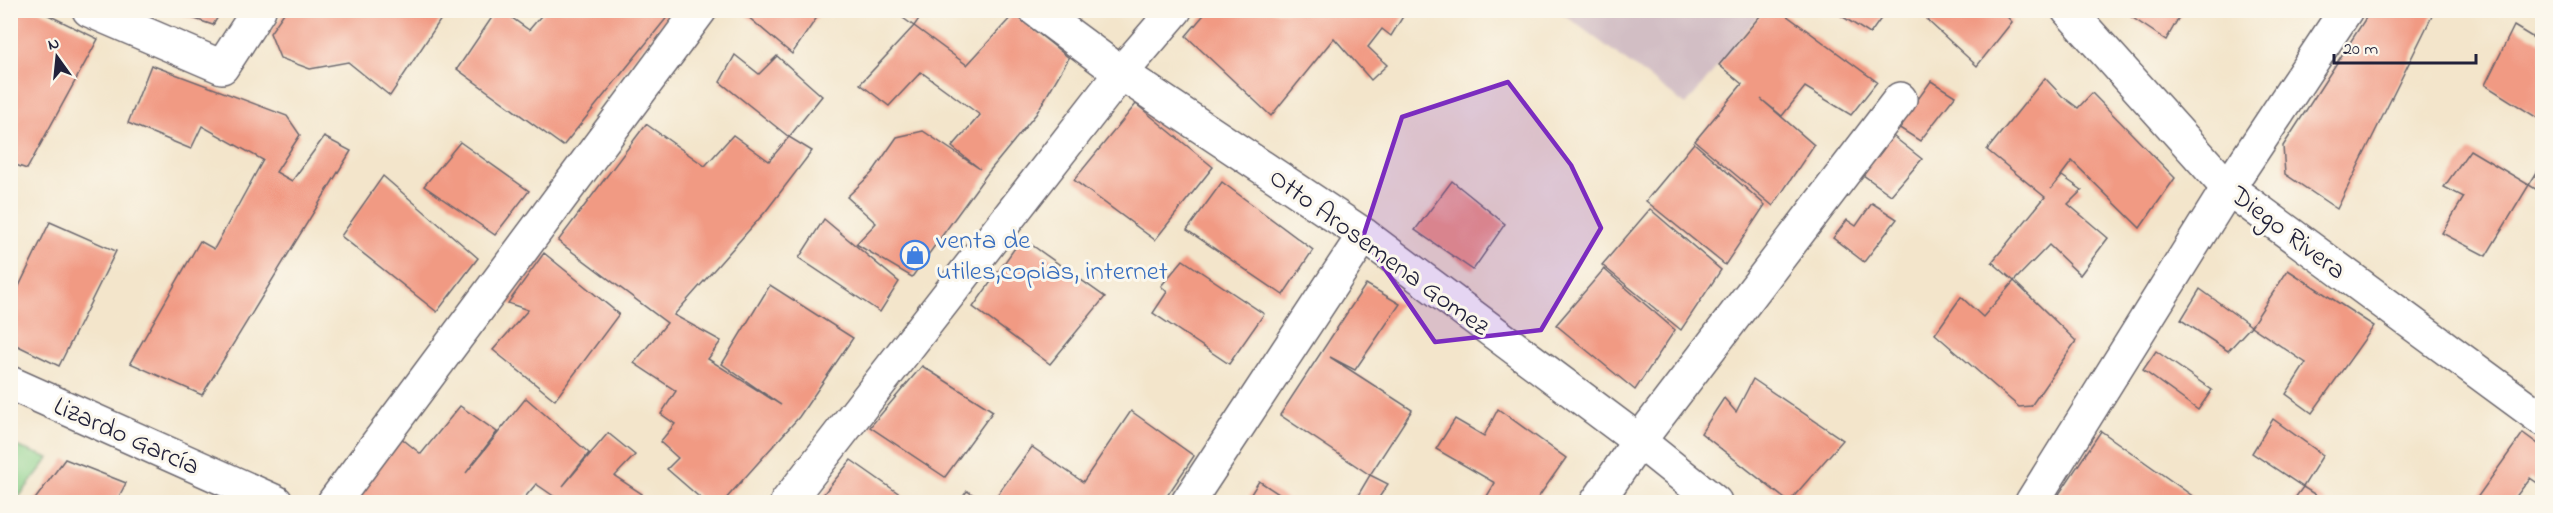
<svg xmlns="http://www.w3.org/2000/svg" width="2553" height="513" font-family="'Indie Flower',sans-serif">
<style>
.industrial{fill:#d2bec4}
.green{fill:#8bd08a;stroke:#567962;stroke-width:1.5}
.building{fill:#f19a83}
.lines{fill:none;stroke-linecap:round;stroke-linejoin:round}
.minor-casing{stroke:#6b666d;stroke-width:36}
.minor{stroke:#fff;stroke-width:33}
.marked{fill:#7b2cbf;fill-opacity:0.2;stroke:#7b2cbf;stroke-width:4.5;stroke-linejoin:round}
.labels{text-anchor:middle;stroke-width:6;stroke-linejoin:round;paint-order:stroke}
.street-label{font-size:27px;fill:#22223b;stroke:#fbf7ec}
.shop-label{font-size:27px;fill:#366cbe;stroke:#fbf7ec;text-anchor:start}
</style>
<rect width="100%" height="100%" fill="#fbf7ec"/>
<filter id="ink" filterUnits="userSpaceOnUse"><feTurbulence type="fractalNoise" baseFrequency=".0167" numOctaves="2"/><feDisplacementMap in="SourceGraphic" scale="12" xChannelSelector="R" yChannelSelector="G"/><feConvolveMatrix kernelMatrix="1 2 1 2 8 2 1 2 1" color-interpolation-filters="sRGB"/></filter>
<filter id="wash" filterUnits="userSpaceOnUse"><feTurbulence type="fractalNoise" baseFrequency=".008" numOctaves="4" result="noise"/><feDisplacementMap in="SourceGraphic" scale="24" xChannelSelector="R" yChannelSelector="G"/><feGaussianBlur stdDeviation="1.35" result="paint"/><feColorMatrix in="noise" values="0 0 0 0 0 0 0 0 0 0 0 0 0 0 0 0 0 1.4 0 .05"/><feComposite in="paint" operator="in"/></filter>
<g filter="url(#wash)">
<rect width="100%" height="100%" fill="#f3e5cb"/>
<!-- industrial -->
<polygon class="industrial" points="1559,11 1762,11 1686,105"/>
<!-- green -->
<polygon class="green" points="10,444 49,458 15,502 11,502"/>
<g id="blocks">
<!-- building -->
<g class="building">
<polygon points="10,10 38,10 98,39 27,169 10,163"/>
<polygon points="168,10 222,10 213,25"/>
<polygon points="286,10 447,10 390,96 348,62 310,69 280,58 270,33"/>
<polygon points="497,10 501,10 529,30 546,10 673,10 563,146 457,69"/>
<polygon points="740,10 822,10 792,54"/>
<polygon points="892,10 925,10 914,26"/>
<polygon points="1208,10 1311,12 1407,10 1391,36 1382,29 1368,47 1387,65 1371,80 1334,38 1271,116 1186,36"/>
<polygon points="1765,10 1779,10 1877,82 1851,115 1805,87 1782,116 1761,99 1814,145 1773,206 1695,141 1742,84 1719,65"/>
<polygon points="1832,10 1887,10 1870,34"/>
<polygon points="1935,10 2001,10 2012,22 1977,66 1927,20"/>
<polygon points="2121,10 2183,10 2166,40"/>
<polygon points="2371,10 2435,10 2337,209 2285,174 2283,146"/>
<polygon points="1014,14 1069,58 1036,114 987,174 912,277 856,244 876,223 847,197 872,173 897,137 923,131 980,169 952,147 980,115 921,72 889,106 860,84 914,26 967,65"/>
<polygon points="2514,26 2542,43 2542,121 2485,85"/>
<polygon points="735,55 759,74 777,56 822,96 789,137 720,82"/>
<polygon points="151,65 287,116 300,135 276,172 292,181 324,137 351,151 202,395 130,363 200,241 214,249 263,160 202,126 191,149 128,123"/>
<polygon points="2045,78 2062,96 2078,108 2092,93 2175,178 2140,228 2072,161 2051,189 2062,176 2082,190 2068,204 2108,238 2080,275 2049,245 2014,281 1992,262 2045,197 1987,150"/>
<polygon points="1931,81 1955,96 1920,141 1898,127"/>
<polygon points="1136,104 1213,167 1155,240 1074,180"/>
<polygon points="646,124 705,166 733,135 769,161 789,137 812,151 766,211 674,315 721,341 708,359 781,405 722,364 770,285 853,338 799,417 723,502 705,502 667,469 678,458 660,442 675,424 661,414 676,391 634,363 667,323 558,241"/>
<polygon points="1889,133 1922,159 1891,195 1859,172"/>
<polygon points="460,142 529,191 495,235 424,186"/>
<polygon points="1694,143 1765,205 1725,265 1646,201"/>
<polygon points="2470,150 2529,185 2486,256 2442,233 2464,197 2444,187"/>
<polygon points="2542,164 2542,193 2529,185"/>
<polygon points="383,176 478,258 437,312 341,236"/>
<polygon points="1452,181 1505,224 1473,270 1415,230"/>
<polygon points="1222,182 1313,250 1283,295 1187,230"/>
<polygon points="1872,203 1897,219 1864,262 1833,238 1847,220 1856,226"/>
<polygon points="1650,209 1721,270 1681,330 1602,265"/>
<polygon points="824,219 899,282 880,312 799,258"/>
<polygon points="50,222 116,251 59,366 10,342 10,305"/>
<polygon points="1022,238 1105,297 1050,364 973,307"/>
<polygon points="544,253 619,314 555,400 493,350 528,310 508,303"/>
<polygon points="1183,260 1264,314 1229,364 1153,313 1167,292 1161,286"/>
<polygon points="1604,269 1675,330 1635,390 1556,325"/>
<polygon points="2288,270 2374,326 2312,413 2286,394 2306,363 2251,326"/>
<polygon points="2014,281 2076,341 2031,406 2019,407 1935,334 1961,297 1983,317"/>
<polygon points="1366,284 1400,304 1355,370 1330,357 1412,410 1370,475 1280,415"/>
<polygon points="2200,289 2251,326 2228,351 2181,320"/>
<polygon points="2156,351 2212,390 2198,410 2143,370"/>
<polygon points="922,366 993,411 945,477 870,427"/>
<polygon points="1753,379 1843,440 1789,502 1701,433 1724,398 1736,412"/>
<polygon points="526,398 589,453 563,486 608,433 635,455 615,476 642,494 635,502 550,502 555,497 536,484 521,502 448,502 445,500 443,502 364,502 354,498 400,437 421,454 460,406 497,432 466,473"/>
<polygon points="1498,409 1566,458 1535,502 1487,502 1484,501 1495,483 1436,449 1455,419 1484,436"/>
<polygon points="1131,411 1194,456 1163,502 992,502 1032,447 1083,482"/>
<polygon points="2273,419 2323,455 2303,487 2252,453"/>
<polygon points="2101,431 2201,502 2070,502 2059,494"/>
<polygon points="2523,433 2542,447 2542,486 2530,478 2512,502 2474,502"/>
<polygon points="65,459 126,483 116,502 33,502"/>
<polygon points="851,460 911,502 817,502"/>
<polygon points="1370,475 1388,484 1376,502 1354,502"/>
<polygon points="1259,481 1291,502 1246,502"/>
<polygon points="2303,487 2327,502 2292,502"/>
<polygon points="967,491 986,502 959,502"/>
</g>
</g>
</g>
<g filter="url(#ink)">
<use href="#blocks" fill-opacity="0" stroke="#6b666d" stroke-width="1.5"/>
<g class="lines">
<!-- minor casing -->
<g class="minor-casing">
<g id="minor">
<polyline points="89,10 222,67 259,10"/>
<polyline points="1036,10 1121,73 1364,235 1639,441 1715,502"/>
<polyline points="2068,10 2228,188 2542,419"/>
<polyline points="10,383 276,502"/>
<polyline points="334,502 700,10"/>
<polyline points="787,502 1121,73 1175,10"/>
<polyline points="1188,502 1364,235"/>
<polyline points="1597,502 1639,441 1900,99"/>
<polyline points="2032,502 2228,188 2346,10"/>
</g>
</g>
<!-- minor -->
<use href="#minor" class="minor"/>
</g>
</g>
<!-- marked area -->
<path class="marked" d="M1508,82L1571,165L1601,228L1541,330L1435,342L1363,237L1402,117Z"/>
<!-- icons -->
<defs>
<g id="shop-ring" transform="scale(1.5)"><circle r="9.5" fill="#fbf7ec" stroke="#3f7fe0" stroke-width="1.5"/><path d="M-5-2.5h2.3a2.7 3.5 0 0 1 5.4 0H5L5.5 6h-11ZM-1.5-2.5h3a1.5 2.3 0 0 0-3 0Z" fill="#3f7fe0"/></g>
</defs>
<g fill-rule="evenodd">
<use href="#shop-ring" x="915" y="255"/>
</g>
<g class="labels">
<!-- street labels -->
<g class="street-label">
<text transform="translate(2289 232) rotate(37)" y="9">Diego Rivera</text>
<text transform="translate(1380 251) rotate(36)" y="9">Otto Arosemena Gomez</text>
<text transform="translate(127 435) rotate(24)" y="9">Lizardo García</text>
</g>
<!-- shop labels -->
<g class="shop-label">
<text x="936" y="248">venta de<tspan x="936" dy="31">utiles,copias, internet</tspan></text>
</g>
</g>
<!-- margin -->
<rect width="2553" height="513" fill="none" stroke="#fbf7ec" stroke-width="36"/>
<!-- north arrow -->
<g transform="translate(57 57) rotate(345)" stroke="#fbf7ec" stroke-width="4.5" paint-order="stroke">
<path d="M0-4.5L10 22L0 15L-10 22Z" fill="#22223b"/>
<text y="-9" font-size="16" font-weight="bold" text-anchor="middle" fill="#22223b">N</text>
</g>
<!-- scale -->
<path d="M2334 54v9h142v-9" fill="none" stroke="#22223b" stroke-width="3"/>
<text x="2343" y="54" font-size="18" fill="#22223b" stroke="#fbf7ec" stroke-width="4.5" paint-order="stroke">20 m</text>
</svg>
